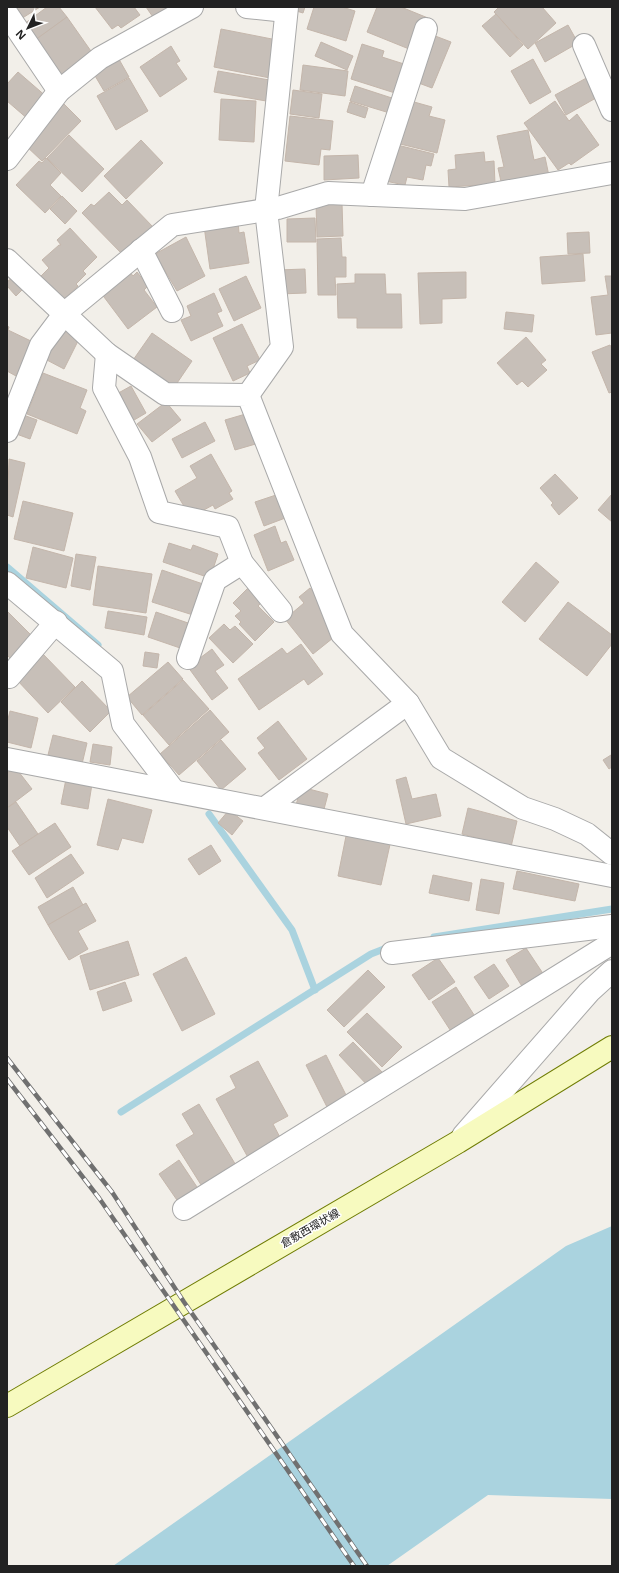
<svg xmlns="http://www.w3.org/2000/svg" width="619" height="1573" font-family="'Open Sans','Noto Sans JP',sans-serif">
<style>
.water{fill:#aad3df}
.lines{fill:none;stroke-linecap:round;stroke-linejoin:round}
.stream{stroke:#aad3df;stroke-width:7}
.building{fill:#c7bfb8;stroke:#c4b6ab}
.minor-casing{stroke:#a9a9a9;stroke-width:24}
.secondary-casing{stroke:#707d05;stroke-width:24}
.minor{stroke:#fff;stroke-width:22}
.secondary{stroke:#f7fabf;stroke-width:22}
.rail-casing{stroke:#707070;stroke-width:4.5}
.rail{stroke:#fff;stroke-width:3;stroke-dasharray:9;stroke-linecap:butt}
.labels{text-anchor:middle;stroke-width:3;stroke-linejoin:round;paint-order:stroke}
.street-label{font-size:11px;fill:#222;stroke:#fff}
</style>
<rect width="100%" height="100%" fill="#f2efe9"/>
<!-- water -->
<polygon class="water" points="612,1226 612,1499 488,1495 387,1566 113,1566 566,1246"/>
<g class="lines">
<!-- stream -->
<g class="stream">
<polyline points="7,567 98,645"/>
<polyline points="209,814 292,930 315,990"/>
<polyline points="434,937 612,909"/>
<polyline points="121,1112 371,954 389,947"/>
</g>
</g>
<!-- building -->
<g class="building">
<polygon points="7,7 40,7 16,22"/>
<polygon points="47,7 59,7 67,17 32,43 20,27"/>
<polygon points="95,7 134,7 140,15 121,28 118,25 112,29"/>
<polygon points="146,7 173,7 155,20"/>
<polygon points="291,7 305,7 303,13 290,9"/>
<polygon points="314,7 342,7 355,11 346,41 307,29"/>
<polygon points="377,7 401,7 428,18 414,51 367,32"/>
<polygon points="499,7 542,7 556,23 528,49 494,12"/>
<polygon points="496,14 523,45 510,57 482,26"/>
<polygon points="67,17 93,54 57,81 35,40"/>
<polygon points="568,25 578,43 545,62 535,43"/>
<polygon points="221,29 277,40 270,78 214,67"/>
<polygon points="430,34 451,42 432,88 416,82"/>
<polygon points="321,42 353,56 347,70 315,56"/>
<polygon points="362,44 384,51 382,57 404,64 395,93 351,79"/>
<polygon points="171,46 180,61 176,63 187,79 160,97 140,67"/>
<polygon points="116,54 129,77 104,91 91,69"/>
<polygon points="533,59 551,92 530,104 511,71"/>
<polygon points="303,65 348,71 345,96 300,90"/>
<polygon points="218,71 275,81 272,102 214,92"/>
<polygon points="18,72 48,98 29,120 7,101 7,84"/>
<polygon points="592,75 603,94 566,115 555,95"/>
<polygon points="129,78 148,111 116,130 97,96"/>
<polygon points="355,86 398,100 393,114 350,101"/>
<polygon points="293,90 322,94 319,118 290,114"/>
<polygon points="221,99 256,101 254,142 219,140"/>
<polygon points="407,100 432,107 429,116 445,120 437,153 396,143"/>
<polygon points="555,101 569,121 577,114 599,145 571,165 569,163 558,170 524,123"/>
<polygon points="350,102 368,108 365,118 347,112"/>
<polygon points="63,103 81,121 42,161 24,144"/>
<polygon points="290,116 333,121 330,150 321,149 319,165 285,161"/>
<polygon points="528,130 534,160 545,157 549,176 502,186 498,168 504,167 497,136"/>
<polygon points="69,135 104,169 82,192 47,158"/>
<polygon points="141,140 163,163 126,199 104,176"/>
<polygon points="393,144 434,154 431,166 426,165 423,180 407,177 405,185 385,181"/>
<polygon points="484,152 485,162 494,161 495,184 449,187 448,170 456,169 455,155"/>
<polygon points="358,155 359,178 324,180 324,156"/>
<polygon points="46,158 61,173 50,185 61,196 45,213 16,185 39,161 42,163"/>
<polygon points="109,192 122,205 127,200 153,227 124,256 82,213 91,204 94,206"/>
<polygon points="62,196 77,211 65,224 50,209"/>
<polygon points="342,203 343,236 317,237 316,204"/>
<polygon points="315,218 316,242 287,242 287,219"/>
<polygon points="238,221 239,233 244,232 249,263 210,269 204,226"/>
<polygon points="70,228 97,257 83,271 86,274 76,284 78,286 63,300 41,276 49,268 42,260 59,245 61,245 57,240"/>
<polygon points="589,232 590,253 568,254 567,233"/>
<polygon points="186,237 205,276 177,291 155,254"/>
<polygon points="341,238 342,257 346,257 346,277 335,277 336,295 318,295 317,239"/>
<polygon points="583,254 585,281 542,284 540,257"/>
<polygon points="305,269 306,293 279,294 278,270"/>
<polygon points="129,271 133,276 137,272 148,286 144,290 157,307 128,329 101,293"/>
<polygon points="466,272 466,298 442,299 442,323 420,324 418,273"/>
<polygon points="355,274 385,274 386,294 401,294 402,328 357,328 357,318 338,318 337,284 355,283"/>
<polygon points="14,276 25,287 16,296 7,286 7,282"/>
<polygon points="246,276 261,308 234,321 219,289"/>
<polygon points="605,276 612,276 612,333 596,335 591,297 608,295"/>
<polygon points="214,293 222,311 217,313 223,326 191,341 181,320 191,316 187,306"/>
<polygon points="506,312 534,315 532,332 504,329"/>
<polygon points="242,324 260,360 247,366 250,373 233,381 213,338"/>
<polygon points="7,326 9,327 8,330 33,342 16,376 7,371"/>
<polygon points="61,327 80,337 64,369 45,359"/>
<polygon points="152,333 192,361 171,392 131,363"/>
<polygon points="526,337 546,360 541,364 547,370 528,387 522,381 517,385 497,363"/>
<polygon points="610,345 612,349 612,392 609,393 592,352"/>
<polygon points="43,373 87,390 80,408 86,411 77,434 27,414"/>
<polygon points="131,386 146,413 129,423 113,396"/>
<polygon points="166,402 181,420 152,442 137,424"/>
<polygon points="18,413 37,420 30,439 11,432"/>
<polygon points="249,413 259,443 235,450 225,420"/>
<polygon points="205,422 215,441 182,458 172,439"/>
<polygon points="211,454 232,491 229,493 233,499 215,509 213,505 200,512 197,508 188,513 175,491 197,478 190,466"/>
<polygon points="9,459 25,463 13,517 7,515"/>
<polygon points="555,474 578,498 559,515 551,505 553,503 540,488"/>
<polygon points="279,494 288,517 264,526 255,502"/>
<polygon points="612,494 612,522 598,510"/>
<polygon points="23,501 73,513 64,551 14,539"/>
<polygon points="275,526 281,543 286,541 294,560 268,571 254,535"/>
<polygon points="169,543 191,550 193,545 218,554 210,578 163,562"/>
<polygon points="33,547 73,558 66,588 26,578"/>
<polygon points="76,554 96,557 90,590 71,586"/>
<polygon points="536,562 559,582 525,622 502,602"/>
<polygon points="98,566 152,574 146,613 93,605"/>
<polygon points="162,570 203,584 193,615 152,602"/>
<polygon points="252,584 266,598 258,606 274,622 255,641 239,624 241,622 235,616 241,611 233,603"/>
<polygon points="310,588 327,608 321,612 338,634 313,654 285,619 304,603 299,597"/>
<polygon points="568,602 612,635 612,644 587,676 539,639"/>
<polygon points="7,611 34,638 12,660 7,655"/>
<polygon points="108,611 147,617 144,635 105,628"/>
<polygon points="156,612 191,624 183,649 148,637"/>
<polygon points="224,624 230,630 235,626 253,644 233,663 209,638"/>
<polygon points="301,644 323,674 308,685 304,679 259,710 238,679 282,648 287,654"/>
<polygon points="212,649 224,665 215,671 228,688 212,700 188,667"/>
<polygon points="145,652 159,654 157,668 143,666"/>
<polygon points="42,653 75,687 48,713 16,679"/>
<polygon points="168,662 183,679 142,715 127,697"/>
<polygon points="183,680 209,709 169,745 143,715"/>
<polygon points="82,681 111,711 90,732 61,702"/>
<polygon points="210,710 229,732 179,775 160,754"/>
<polygon points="10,711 38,718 31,748 7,742 7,723"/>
<polygon points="278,721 307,759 279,780 258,753 265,748 257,738"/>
<polygon points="53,735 87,743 82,764 48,755"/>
<polygon points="221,740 246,769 221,790 197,761"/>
<polygon points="93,744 112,747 110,765 90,762"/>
<polygon points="611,755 612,767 609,769 603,760"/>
<polygon points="15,767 32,789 7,808 7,773"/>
<polygon points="406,777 412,799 436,794 441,816 406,824 396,780"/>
<polygon points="66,779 92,784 88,809 61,804"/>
<polygon points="301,787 328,794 323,813 296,805"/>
<polygon points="108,799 152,810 143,843 122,838 118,850 97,845"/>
<polygon points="16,802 38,834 20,846 7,827 7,808"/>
<polygon points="468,808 517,821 511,847 462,834"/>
<polygon points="229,810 243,821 232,835 218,823"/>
<polygon points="55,823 71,847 29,875 12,851"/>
<polygon points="347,831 391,840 381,885 338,876"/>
<polygon points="211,845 221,861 199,875 188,859"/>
<polygon points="71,854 84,873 47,898 35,878"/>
<polygon points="517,871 579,884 575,901 513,889"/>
<polygon points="433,875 472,883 469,901 429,893"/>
<polygon points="481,879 504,883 499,914 476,910"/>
<polygon points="73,887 83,905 48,925 38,907"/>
<polygon points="86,903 96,921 78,931 88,949 69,960 48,925"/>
<polygon points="128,941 139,975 90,990 80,956"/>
<polygon points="526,948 544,975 523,988 506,960"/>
<polygon points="186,957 215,1014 182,1031 153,974"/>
<polygon points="438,958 455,982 429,1000 412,975"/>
<polygon points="494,964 509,986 489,999 474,977"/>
<polygon points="368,970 385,987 344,1027 327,1010"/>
<polygon points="125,982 132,1001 103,1011 97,992"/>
<polygon points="456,987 478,1021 454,1036 432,1002"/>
<polygon points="367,1013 402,1047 382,1067 347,1032"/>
<polygon points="353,1042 383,1073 369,1087 339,1055"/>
<polygon points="326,1055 347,1097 327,1107 306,1065"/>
<polygon points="258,1061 288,1116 273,1124 284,1145 251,1163 216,1099 236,1088 230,1076"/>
<polygon points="199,1104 237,1167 203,1188 176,1145 194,1134 182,1114"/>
<polygon points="179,1160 199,1190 179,1203 159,1174"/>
</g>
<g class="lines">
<!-- minor casing -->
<g class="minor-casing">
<g id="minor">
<polyline points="247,7 286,11"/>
<polyline points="7,14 59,91"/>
<polyline points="584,45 612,110"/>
<polyline points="7,159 59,91 100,58 192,7"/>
<polyline points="372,195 426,29"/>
<polyline points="141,250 172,311"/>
<polyline points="7,260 107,354 165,394 248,395 342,634 408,703 441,758 523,808 555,819 587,834 612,854"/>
<polyline points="107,354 104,388 140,457 159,512 228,527 242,563 281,611"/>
<polyline points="248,395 282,347 266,210 287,7"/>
<polyline points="7,431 41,345 65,313 172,225 278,208 328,193 465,199 612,173"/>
<polyline points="7,583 112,671 123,724 174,791"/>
<polyline points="188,658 215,580 242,563"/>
<polyline points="9,677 56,622"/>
<polyline points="7,759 612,876"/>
<polyline points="265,808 408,703"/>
<polyline points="392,953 612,926"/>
<polyline points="463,1136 589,992 612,971"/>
<polyline points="184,1209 612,943"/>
</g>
</g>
<!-- secondary casing -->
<g class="secondary-casing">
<polyline id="secondary" points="7,1406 458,1142 612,1047"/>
</g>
<!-- minor -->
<use href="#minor" class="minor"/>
<!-- secondary -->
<use href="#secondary" class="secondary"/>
<!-- rail casing -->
<g class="rail-casing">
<g id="rail">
<polyline points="7,1058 112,1192 184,1302 367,1566"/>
<polyline points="7,1079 99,1198 354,1566"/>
</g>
</g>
<!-- rail -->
<use href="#rail" class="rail"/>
</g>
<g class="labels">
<!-- street labels -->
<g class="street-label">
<text transform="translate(310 1228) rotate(-30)" y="4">倉敷西環状線</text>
</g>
</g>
<!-- border -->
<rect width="619" height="1573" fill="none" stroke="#222222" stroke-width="16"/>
<!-- north arrow -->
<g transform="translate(28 28) rotate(227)" stroke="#ffffff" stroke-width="3" paint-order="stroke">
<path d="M0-3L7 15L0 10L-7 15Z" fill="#222222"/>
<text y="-6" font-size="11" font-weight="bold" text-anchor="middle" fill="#222222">N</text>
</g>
</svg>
